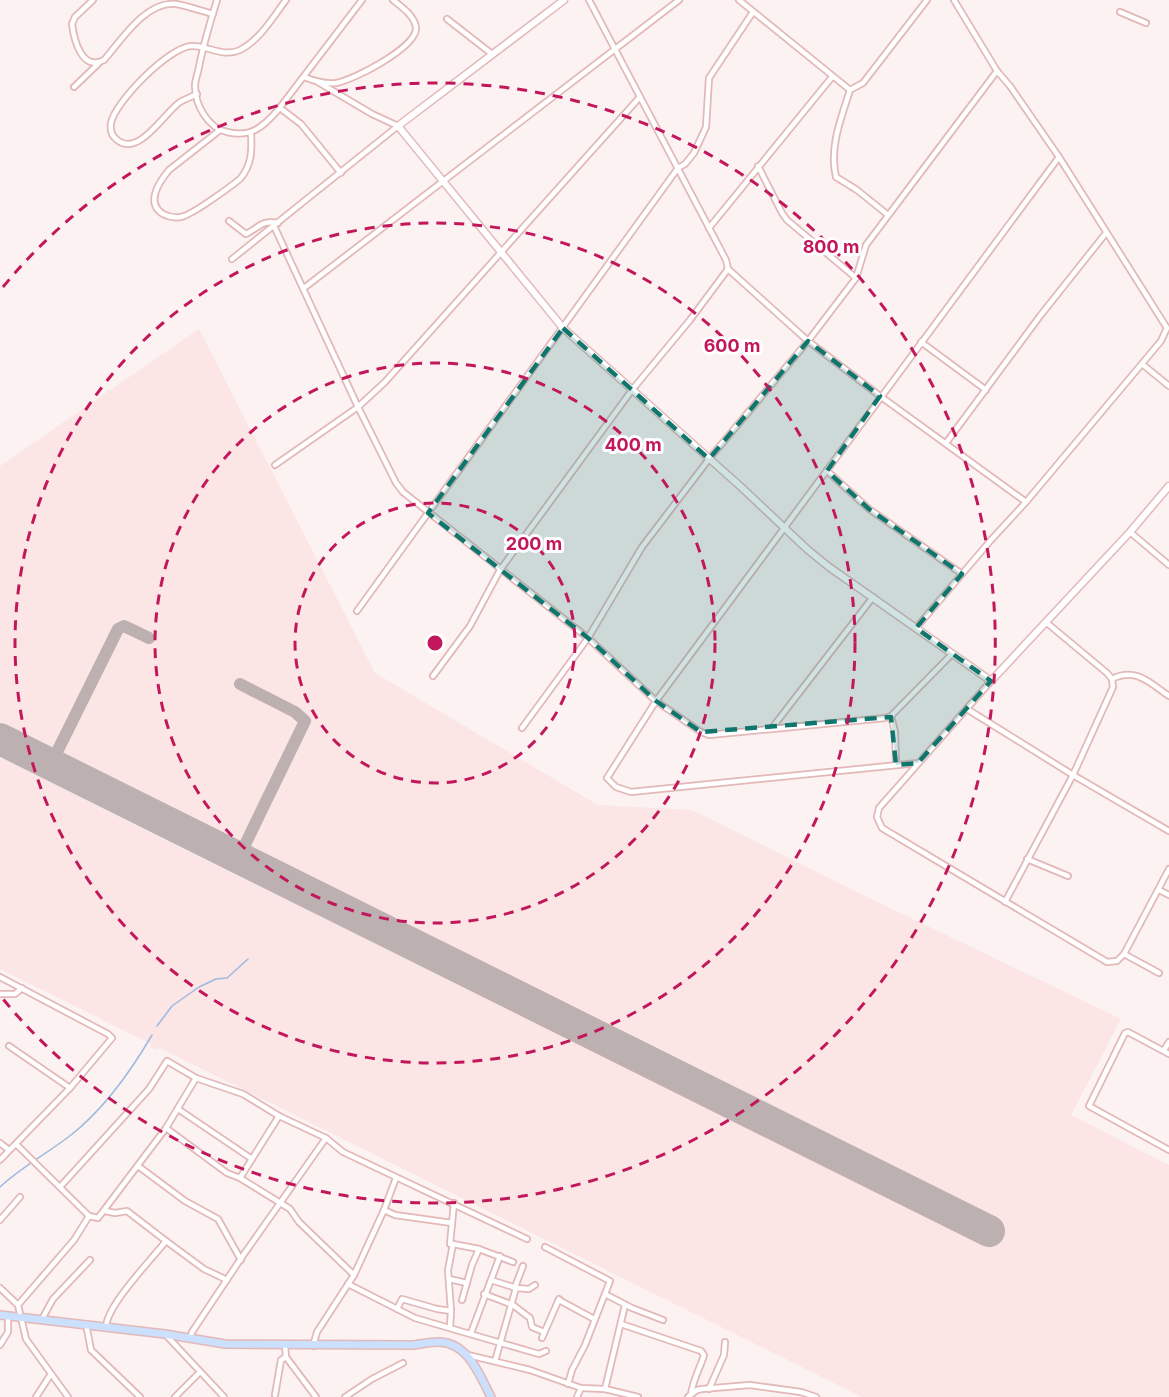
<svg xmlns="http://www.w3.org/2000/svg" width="1169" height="1397" font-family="Inter,sans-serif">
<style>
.built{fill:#fbe5e5}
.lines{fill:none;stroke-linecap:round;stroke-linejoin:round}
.stream{stroke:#9cb9e1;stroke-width:1.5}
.taxiway{stroke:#bcb0b0;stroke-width:12}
.runway{stroke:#bcb0b0;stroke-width:32}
.minor-casing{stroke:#e3b8b8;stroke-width:8}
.tertiary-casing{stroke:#e3b8b8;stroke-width:9}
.secondary-casing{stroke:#e3b8b8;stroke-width:10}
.minor{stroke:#fff;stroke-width:4.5}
.tertiary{stroke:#fff;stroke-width:6}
.secondary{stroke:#cae0fd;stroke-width:7}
.marked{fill:#0f766e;fill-opacity:0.2;stroke:#0f766e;stroke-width:4.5;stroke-dasharray:12 8;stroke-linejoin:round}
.ring{fill:none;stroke:#c2185b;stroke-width:3;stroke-dasharray:10 8}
.centre{fill:#c2185b;stroke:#fff;stroke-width:3}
.ring-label{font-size:18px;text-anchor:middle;font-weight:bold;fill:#c2185b;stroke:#fff;stroke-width:6;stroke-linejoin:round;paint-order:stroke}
</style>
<rect width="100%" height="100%" fill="#fcf2f2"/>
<!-- built -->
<polygon class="built" points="199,329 375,673 598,805 692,810 863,895 1121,1019 1071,1115 1169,1165 1169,1397 862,1397 160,1048 158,1050 150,1047 151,1044 0,969 0,466"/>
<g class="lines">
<!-- stream -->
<g class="stream">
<polyline points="157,1026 172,1006 199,987 216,979 227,978 248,959"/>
<path d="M0,1187C21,1167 48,1153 71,1135C104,1109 131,1071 152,1035"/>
</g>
<!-- taxiway -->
<g class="taxiway">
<polyline points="51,764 118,629 124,626 149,638"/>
<polyline points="239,857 305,721 295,712 240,684"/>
</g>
<!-- runway -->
<polyline class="runway" points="0,739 989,1231"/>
<!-- minor casing -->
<g class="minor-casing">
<g id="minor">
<path d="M93,0L75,17L72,24C74,40 82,72 104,60C121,41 145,1 176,4C188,6 201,11 213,14"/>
<path d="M217,0C210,23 203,45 199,67C198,73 195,80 195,86C195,105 208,128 227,132C251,138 263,127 278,110L362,0"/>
<polyline points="589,0 726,260 728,269 808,341 880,396 1026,502"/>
<polyline points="739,0 850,90 863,83 927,0"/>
<polyline points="1120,12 1146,23"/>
<polyline points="447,19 492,54"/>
<path d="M304,77C314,81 325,84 336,83C354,80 415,48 416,29C416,17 402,7 393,0"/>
<polyline points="74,87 98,64"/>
<path d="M850,90C841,119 829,147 836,177L857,190L888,215"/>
<path d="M197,94C191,97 185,99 180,102C163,114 138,159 116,139C111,135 110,130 111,123C115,102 168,48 191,46C207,45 223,58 240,50C260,40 273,17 286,0"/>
<polyline points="280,108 301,124 341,173"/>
<path d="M220,130L169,170C159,182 145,203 163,214C169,217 175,218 181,217C192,215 230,187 240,179C252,165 252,150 251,133"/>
<polyline points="758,166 782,213 787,220 856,278"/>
<path d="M229,221L246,234C260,227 261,220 278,223"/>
<polyline points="274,226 358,407 396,483 403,492 588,638 656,701 701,732 709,735 885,718 891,716 952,654"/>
<polyline points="709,228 832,77"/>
<polyline points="232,259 398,126 372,114 318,82"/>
<polyline points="304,288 679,0"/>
<polyline points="921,342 986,390"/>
<polyline points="1142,364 1169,386"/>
<polyline points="946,443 1040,316 1106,233"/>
<polyline points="275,465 358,407 385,382 639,98"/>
<polyline points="827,471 869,509 962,574"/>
<polyline points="1130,532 1169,565"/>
<polyline points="357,611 678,168 685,164 694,153 706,127 709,78 753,12"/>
<polyline points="916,628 991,540 1026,502 1161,341 1167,328 1059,157 1010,86 997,71 954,0"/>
<polyline points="433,676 470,626 500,570 632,390 690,320 728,269"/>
<path d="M1112,679C1136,667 1150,683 1169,696"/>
<polyline points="991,681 879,808 877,817 882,828 1107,962 1117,961 1124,954 1169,869"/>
<polyline points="967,709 1073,775 1169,831"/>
<polyline points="891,716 895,732 896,765"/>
<polyline points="522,728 588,638 642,547 709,459 808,341 856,278 866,245 997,71"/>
<polyline points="772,728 873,597"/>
<polyline points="918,763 631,792 616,787 607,778 656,701 1059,157"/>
<polyline points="1027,859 1068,876"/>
<polyline points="1159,890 1169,895"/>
<polyline points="1005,902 1073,775 1113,687 1112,679 1107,673 1047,623"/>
<polyline points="1124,954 1159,973"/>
<polyline points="0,977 108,1034 112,1038 70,1088 0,1160"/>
<polyline points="0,994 15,994 22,988"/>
<polyline points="9,1046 70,1088"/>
<polyline points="1164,1050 1169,1042"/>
<polyline points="1169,1054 1128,1032 1125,1033 1089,1106 1169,1150"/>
<polyline points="178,1109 252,1159"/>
<polyline points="166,1128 227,1173 240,1178 290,1209 299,1222 354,1275 317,1332 313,1346"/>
<polyline points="0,1143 9,1150"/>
<polyline points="16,1144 89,1216 98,1218 166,1128 196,1078"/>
<polyline points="138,1166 185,1201 218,1219 241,1260"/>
<polyline points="240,1178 279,1116"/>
<polyline points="60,1187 149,1089 167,1061 196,1078 243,1094 279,1116 326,1138 343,1152 527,1239"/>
<polyline points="384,1210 395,1215 452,1223"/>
<path d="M105,1211L115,1213L127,1211L166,1241C151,1260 107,1305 106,1327"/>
<polyline points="0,1220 20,1197"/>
<polyline points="166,1241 204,1269 227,1280"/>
<polyline points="453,1244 479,1249"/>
<polyline points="545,1247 610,1281 585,1345 572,1370 568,1384"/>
<polyline points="354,1275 384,1210 396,1178"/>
<polyline points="449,1279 467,1283"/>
<polyline points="491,1280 516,1288 529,1289 535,1285"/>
<polyline points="348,1284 415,1318 539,1354 546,1351"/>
<polyline points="515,1287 523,1266"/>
<polyline points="0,1288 18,1305 26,1339 68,1397"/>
<polyline points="484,1294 513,1305 530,1318 532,1327 544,1332"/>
<polyline points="605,1294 632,1308 663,1320"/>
<polyline points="462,1300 472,1265 479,1249 513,1262"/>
<polyline points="559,1300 594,1319"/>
<polyline points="18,1305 74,1240 89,1216"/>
<polyline points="397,1309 402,1299 437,1309 451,1311"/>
<polyline points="42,1319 53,1299 90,1260"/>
<polyline points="86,1324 91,1350 140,1397"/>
<path d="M621,1324L701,1351L704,1355C700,1368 693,1380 691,1394"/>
<polyline points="450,1327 451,1311 448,1270 453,1244 450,1244 454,1203"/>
<polyline points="471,1333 500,1256"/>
<polyline points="165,1334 224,1397"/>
<polyline points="190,1338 192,1332 244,1254 326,1138"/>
<polyline points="542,1338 559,1299"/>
<polyline points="0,1345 8,1332 8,1315"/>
<polyline points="285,1346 286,1357 316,1397"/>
<polyline points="468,1355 530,1370 581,1388 605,1389 638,1397"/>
<polyline points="495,1361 516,1288"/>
<polyline points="605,1389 625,1305"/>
<polyline points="709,1389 724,1355 725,1342"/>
<polyline points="275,1395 281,1360 286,1357"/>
<polyline points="36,1397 51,1374"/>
<polyline points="175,1397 200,1372"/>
<polyline points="345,1397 372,1379 403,1363"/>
<polyline points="577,1397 581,1388"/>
<polyline points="688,1397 697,1390 702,1389 750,1385 801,1392 816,1397"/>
</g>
</g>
<!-- tertiary casing -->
<g class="tertiary-casing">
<polyline id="tertiary" points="564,0 398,126 563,328 740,486 808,550 829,567 991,681 1130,532 1169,486"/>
</g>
<!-- secondary casing -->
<g class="secondary-casing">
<path id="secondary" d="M0,1315L165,1334L225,1344L414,1345C421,1344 430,1342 438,1342C468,1342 479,1374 491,1397"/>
</g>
<!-- minor -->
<use href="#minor" class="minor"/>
<!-- tertiary -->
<use href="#tertiary" class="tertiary"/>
<!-- secondary -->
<use href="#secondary" class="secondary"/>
</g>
<!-- marked area -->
<path class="marked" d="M563,328L709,459L808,341L880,396L827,471L869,509L962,574L916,628L991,681L918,763L896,765L891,717L701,732L656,701L588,638L428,513Z"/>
<!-- distance rings -->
<g class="ring">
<circle cx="435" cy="643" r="140"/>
<circle cx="435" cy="643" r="280"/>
<circle cx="435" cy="643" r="420"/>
<path d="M3 287A560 560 0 1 1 3 999"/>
</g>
<circle cx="435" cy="643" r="9" class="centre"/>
<g class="ring-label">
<text x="831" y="253">800 m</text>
<text x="732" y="352">600 m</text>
<text x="633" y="451">400 m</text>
<text x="534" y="550">200 m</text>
</g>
</svg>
